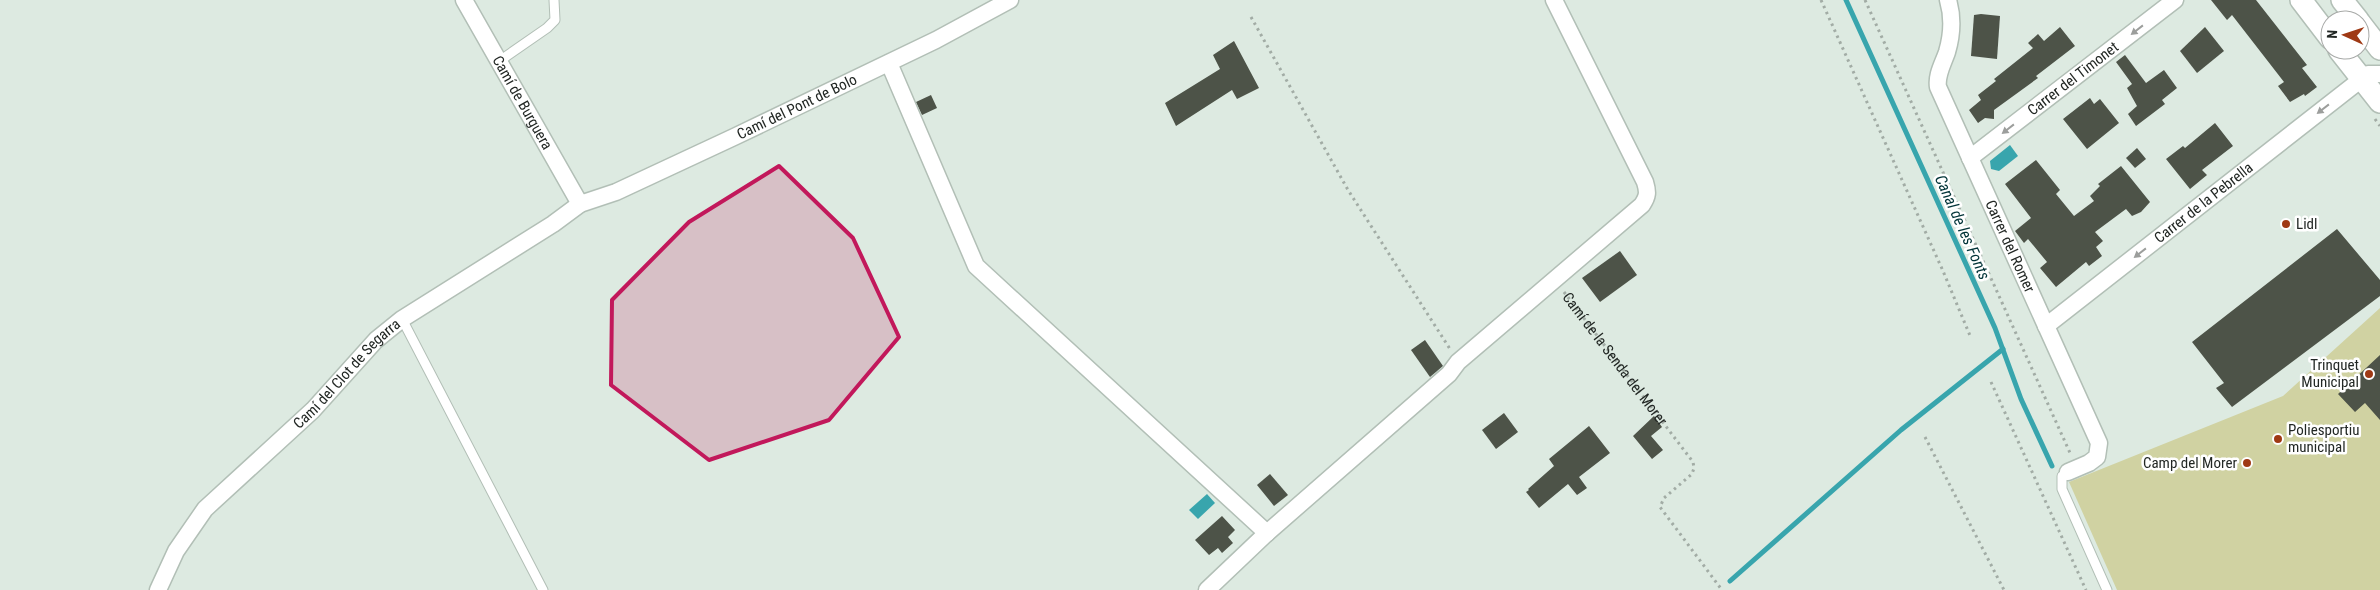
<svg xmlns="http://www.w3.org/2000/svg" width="2380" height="590" font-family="'Roboto Condensed',sans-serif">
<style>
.green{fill:#d0d2a2}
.water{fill:#38a5ad}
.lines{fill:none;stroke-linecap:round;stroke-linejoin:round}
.stream{stroke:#38a5ad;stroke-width:5}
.building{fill:#4d5348}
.service-casing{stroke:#b2bfb6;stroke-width:11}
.minor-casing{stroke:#b2bfb6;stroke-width:19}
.tertiary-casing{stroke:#b2bfb6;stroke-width:24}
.path{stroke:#a2aca5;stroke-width:3;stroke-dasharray:2.5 4;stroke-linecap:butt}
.service{stroke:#fff;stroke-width:9}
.minor{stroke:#fff;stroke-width:16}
.tertiary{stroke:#fff;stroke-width:21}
.oneway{fill:#9c9e9c}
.marked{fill:#c2185b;fill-opacity:0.2;stroke:#c2185b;stroke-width:4;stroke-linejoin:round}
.poi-dot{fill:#9f3914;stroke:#fff;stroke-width:2}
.labels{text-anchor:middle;stroke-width:5;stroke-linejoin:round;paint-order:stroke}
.street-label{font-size:15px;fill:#222724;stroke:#fff}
.poi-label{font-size:15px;fill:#222724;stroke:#fff;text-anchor:start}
.water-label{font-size:16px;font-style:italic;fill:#003337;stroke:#fff}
</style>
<rect width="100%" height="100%" fill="#ddeae1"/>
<!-- green -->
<polygon class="green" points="2380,308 2380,590 2117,590 2069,482 2283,396"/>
<!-- water -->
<g class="water">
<polygon points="2010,145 2018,156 1999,171 1991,169 1990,161"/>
<polygon points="1207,494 1215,503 1198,519 1189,510"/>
</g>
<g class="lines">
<!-- stream -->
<g class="stream">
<polyline points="1846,0 1995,328 2021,399 2052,466"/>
<polyline points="1730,581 1901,430 2003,349"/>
</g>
</g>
<!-- building -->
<g class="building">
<polygon points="2211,0 2256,0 2307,65 2302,68 2317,87 2305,96 2304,94 2290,102 2278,86 2284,82 2232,15 2227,20"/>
<polygon points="1981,14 2000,16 1997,59 1971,56 1974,15"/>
<polygon points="2060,27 2075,46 2036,76 2038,78 1994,110 1994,119 1985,118 1978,123 1969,110 1981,100 1978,95 1996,81 1994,79 2033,48 2028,43 2038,34 2044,41"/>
<polygon points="2205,27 2224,51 2197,73 2180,51"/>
<polygon points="1234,41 1259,88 1237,99 1232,90 1176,126 1165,103 1220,69 1213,55"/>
<polygon points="2125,55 2146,83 2164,70 2177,88 2162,100 2165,104 2136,126 2128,114 2137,106 2127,88 2132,84 2116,62"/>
<polygon points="931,95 937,108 922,115 916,102"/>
<polygon points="2090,98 2094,104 2100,99 2119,123 2087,149 2063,119"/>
<polygon points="2215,123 2233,146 2202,170 2207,175 2190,189 2166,159 2183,146 2185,148"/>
<polygon points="2137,148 2146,159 2135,168 2126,158"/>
<polygon points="2036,160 2060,190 2056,194 2074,216 2094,201 2090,196 2100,186 2098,184 2121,166 2150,202 2141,212 2132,216 2126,209 2095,232 2103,241 2096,247 2102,256 2089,266 2086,262 2056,287 2040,268 2047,262 2028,239 2024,243 2015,231 2031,218 2005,184"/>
<polygon points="2337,229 2380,280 2380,296 2232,407 2216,388 2224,383 2192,342"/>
<polygon points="1620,251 1637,275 1600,302 1582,278"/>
<polygon points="1425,340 1443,366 1430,377 1411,350"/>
<polygon points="2380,355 2380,420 2365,403 2355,412 2338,394"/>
<polygon points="1504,413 1518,432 1496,449 1482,430"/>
<polygon points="1654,416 1662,427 1651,436 1663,450 1652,459 1633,436"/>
<polygon points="1589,426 1610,453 1579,477 1587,488 1577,495 1568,484 1539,508 1526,492 1529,490 1528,489 1554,466 1549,459"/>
<polygon points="1270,474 1288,495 1274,506 1257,485"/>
<polygon points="1222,516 1235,530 1228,537 1233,543 1222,553 1218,548 1209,555 1195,540"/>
</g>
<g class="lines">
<!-- service casing -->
<g class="service-casing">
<g id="service">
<polyline points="498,62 547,28 555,20 554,0"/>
<polyline points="402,319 543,590"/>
<polyline points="2068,472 2062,476 2062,489 2107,590"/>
</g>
</g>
<!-- minor casing -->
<g class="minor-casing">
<g id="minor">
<path id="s2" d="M464,0L580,204"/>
<path id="s3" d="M1948,0C1953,17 1952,35 1947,52C1943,64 1936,75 1938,87L2099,443L2097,457L2089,463L2068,472"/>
<polyline points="889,63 976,266 1267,533"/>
<path id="s4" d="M1970,158L2175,0"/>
<path id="s5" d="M2046,326L2368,74H2380"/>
<path id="s6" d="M158,590L176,551L205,509L313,410L376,340L402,319L553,224L580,204L616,192L734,137L936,40L1010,0"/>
<path d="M1207,590L1267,533L1449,374L1458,362L1642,205C1648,196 1648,192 1645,182L1554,0"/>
</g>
</g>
<!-- tertiary casing -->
<g class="tertiary-casing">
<g id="tertiary">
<polyline points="2301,0 2330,38"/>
<polyline points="2342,0 2358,20"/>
<polyline points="2360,23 2380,49"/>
<polyline points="2339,50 2380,102"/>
</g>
</g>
<!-- path -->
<g class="path">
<polyline points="1821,0 1943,271 1971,338"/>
<polyline points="1865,0 2071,455"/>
<polyline points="1251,17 1348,190 1450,349"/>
<polyline points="2375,119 2380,126"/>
<path id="s1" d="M1564,292L1693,462L1694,468L1692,474L1664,498L1660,507L1722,590"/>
<polyline points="1991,382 2086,590"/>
<polyline points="1925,437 2004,590"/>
</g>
<!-- service -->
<use href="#service" class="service"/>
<!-- minor -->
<use href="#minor" class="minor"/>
<!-- tertiary -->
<use href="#tertiary" class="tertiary"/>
</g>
<!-- one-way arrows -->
<defs><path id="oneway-solid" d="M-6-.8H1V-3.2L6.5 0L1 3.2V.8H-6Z" transform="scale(1.25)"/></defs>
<g class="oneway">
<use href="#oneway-solid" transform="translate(2137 30) rotate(142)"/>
<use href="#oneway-solid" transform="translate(2323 109) rotate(142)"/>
<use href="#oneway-solid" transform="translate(2008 129) rotate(142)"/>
<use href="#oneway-solid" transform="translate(2140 253) rotate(142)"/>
</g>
<!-- marked area -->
<path class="marked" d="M779,166L853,238L899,337L829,420L709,460L611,385L612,300L689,222Z"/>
<!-- markers -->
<g class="poi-dot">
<circle cx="2286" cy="224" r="5"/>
<circle cx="2369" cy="374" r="5"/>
<circle cx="2278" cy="439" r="5"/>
<circle cx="2247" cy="463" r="5"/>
</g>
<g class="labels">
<!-- street labels -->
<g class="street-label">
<text dy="5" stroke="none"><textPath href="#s4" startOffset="130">Carrer del Timonet</textPath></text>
<text dy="5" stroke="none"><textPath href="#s2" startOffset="118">Camí de Burguera</textPath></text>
<text dy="5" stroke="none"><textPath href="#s6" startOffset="818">Camí del Pont de Bolo</textPath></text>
<text dy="5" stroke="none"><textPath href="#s5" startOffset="200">Carrer de la Pebrella</textPath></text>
<text dy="5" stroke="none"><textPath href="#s3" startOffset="264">Carrer del Romer</textPath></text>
<text dy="5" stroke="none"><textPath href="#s1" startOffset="84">Camí de la Senda del Morer</textPath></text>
<text dy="5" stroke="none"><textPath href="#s6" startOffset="290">Camí del Clot de Segarra</textPath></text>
</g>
<!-- poi labels -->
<g class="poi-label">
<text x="2296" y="229">Lidl</text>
<text x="2359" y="370" text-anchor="end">Trinquet<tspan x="2359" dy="17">Municipal</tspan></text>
<text x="2288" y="435">Poliesportiu<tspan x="2288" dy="17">municipal</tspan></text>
<text x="2237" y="468" text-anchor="end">Camp del Morer</text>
</g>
<!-- water labels -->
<g class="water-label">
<text transform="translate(1963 227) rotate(66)" y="6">Canal de les Fonts</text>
</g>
</g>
<!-- north arrow -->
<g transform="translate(2345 35) rotate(273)"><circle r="24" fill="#ffffff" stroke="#a7a9a7"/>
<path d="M0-4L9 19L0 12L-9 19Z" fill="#9f3914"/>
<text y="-8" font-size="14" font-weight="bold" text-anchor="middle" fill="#222724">N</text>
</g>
</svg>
